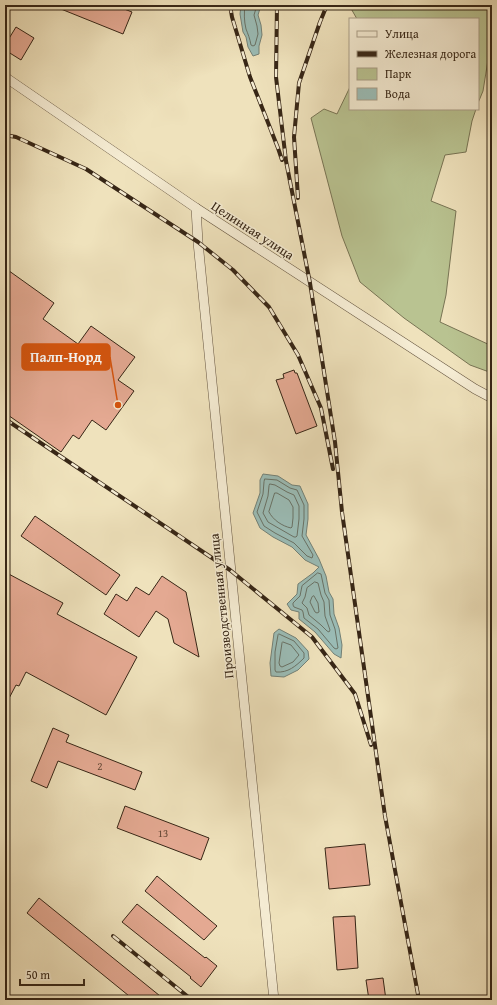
<svg xmlns="http://www.w3.org/2000/svg" width="497" height="1005" font-family="'Gentium Book Plus',serif">
<style>
.green{fill:#b9c391;stroke:#787454}
.water{fill:#9bbdb7;stroke:#738177}
.lines{fill:none;stroke-linecap:round;stroke-linejoin:round}
.shore{stroke:#697266;stroke-width:1}
.building{fill:#e4a992;stroke:#372616}
.tertiary-casing{stroke:#655540;stroke-width:10}
.tertiary{stroke:#f5ecd3;stroke-width:9}
.rail-casing{stroke:#372616;stroke-width:4}
.rail{stroke:#f5ecd3;stroke-width:2.5;stroke-dasharray:8;stroke-linecap:butt}
.labels{text-anchor:middle;stroke-width:3;stroke-linejoin:round;paint-order:stroke}
.number-label{font-size:11px;fill:#624735}
.street-label{font-size:13px;fill:#372616;stroke:#f5ecd3}
.leader{fill:none;stroke:#d6540d;stroke-width:1.5}
.callout-dot{fill:#d6540d;stroke:#f5ecd3;stroke-width:1.5}
.callout{fill:#d6540d;stroke:#d6540d;stroke-width:1.5}
.callout-label{font-size:14px;text-anchor:middle;font-weight:bold;fill:#fff}
</style>
<rect width="100%" height="100%" fill="#efe2bc"/>
<filter id="stains"><feTurbulence type="fractalNoise" baseFrequency=".005" numOctaves="4"/><feColorMatrix values="0 0 0 0 .2 0 0 0 0 .09 0 0 0 0 .02 0 0 0 .5 -.17"/></filter>
<radialGradient id="worn" r=".72"><stop offset=".6" stop-color="#630" stop-opacity="0"/><stop offset="1" stop-color="#630" stop-opacity=".3"/></radialGradient>
<!-- green -->
<g class="green">
<polygon points="349,5 492,5 492,35 483,91 478,103 478,19 357,19"/>
<polygon points="350,87 350,109 476,109 472,121 466,152 445,155 431,201 456,211 446,295 440,322 492,346 492,373 470,365 404,318 360,282 342,236 311,118 324,109 337,114"/>
</g>
<!-- water -->
<g class="water">
<polygon points="241,5 261,5 258,15 261,25 262,35 259,46 259,54 253,56 248,47 246,37 243,32 240,14"/>
<polygon points="263,474 278,476 292,485 300,486 308,504 308,519 306,535 319,559 326,576 329,592 333,599 334,614 339,628 342,645 341,658 334,654 315,632 299,619 299,612 291,610 287,604 297,594 298,584 313,573 319,567 305,560 292,547 273,537 260,528 253,513 260,493 260,480"/>
<polygon points="279,629 296,638 308,651 309,659 298,670 284,677 271,676 270,663 274,633"/>
</g>
<g class="lines">
<!-- shore -->
<g class="shore">
<path d="M245,5C244,13 244,21 246,29C248,34 250,39 251,45L253,46L255,45L258,34L257,26L254,15L257,5"/>
<polygon points="265,479 277,480 290,488 297,490 304,505 304,519 302,536 313,555 312,558 307,556 294,543 275,533 264,526 257,512 263,494 264,482"/>
<polygon points="270,484 275,485 287,492 294,495 299,506 299,519 297,536 296,537 294,537 268,522 263,513 268,496 269,486"/>
<path d="M275,493H277L289,500L293,507V518L292,527L291,528C282,526 273,520 269,512Z"/>
<polygon points="318,573 321,574 325,593 329,600 330,615 335,629 338,648 336,649 334,648 318,629 304,618 303,612 302,610 294,607 293,605 293,603 300,596 302,586"/>
<polygon points="315,582 318,583 321,595 324,602 325,616 330,630 329,632 327,631 321,625 309,615 307,608 302,603 305,597 307,588"/>
<polygon points="314,596 318,603 319,612 317,613 315,612 310,602 312,597"/>
<path d="M279,634L294,641L304,653V658C296,666 288,673 276,672L275,670V652L278,635Z"/>
<polygon points="283,642 291,645 299,655 293,662 282,667 280,666 279,663 282,643"/>
</g>
</g>
<!-- building -->
<g class="building">
<polygon points="51,5 114,5 132,12 123,34"/>
<polygon points="16,27 34,38 21,60 5,50 5,45"/>
<polygon points="5,268 54,303 43,319 78,344 91,326 135,357 118,380 134,391 106,430 92,420 79,439 73,435 61,452 5,413"/>
<polygon points="294,370 295,373 297,373 317,426 296,434 276,380 284,378 283,374"/>
<polygon points="35,516 120,575 106,595 21,536"/>
<polygon points="5,572 63,603 57,614 137,657 106,715 26,672 19,686 16,685 5,706"/>
<polygon points="162,576 186,592 199,657 174,643 168,619 156,611 139,637 104,614 116,594 127,601 136,587 149,595"/>
<polygon points="53,728 69,735 66,742 142,772 135,790 58,761 47,788 31,781"/>
<polygon points="125,806 209,838 201,860 117,828"/>
<polygon points="365,844 370,885 329,889 325,848"/>
<polygon points="157,876 217,926 204,940 145,891"/>
<polygon points="39,898 165,1000 134,1000 27,913"/>
<polygon points="137,904 205,958 206,957 217,966 201,987 190,978 191,977 122,922"/>
<polygon points="355,916 358,968 337,970 333,917"/>
<polygon points="383,978 386,1000 369,1000 366,980"/>
</g>
<g class="lines">
<!-- tertiary casing -->
<g class="tertiary-casing">
<g id="tertiary">
<polyline points="5,77 196,208 475,389 492,398"/>
<polyline points="196,208 198,242 204,303 274,1000"/>
</g>
</g>
<!-- tertiary -->
<use href="#tertiary" class="tertiary"/>
<!-- rail casing -->
<g class="rail-casing">
<g id="rail">
<polyline points="230,5 232,17 250,77 278,148 282,160"/>
<polyline points="277,5 276,77 286,161 310,283 335,442 342,512 385,816 419,1000"/>
<polyline points="5,135 16,137 86,169 198,242 233,270 269,307 298,355 321,408 333,469"/>
<polyline points="298,198 294,137 299,83 320,22 327,5"/>
<polyline points="5,419 230,570 312,637 355,694 371,745"/>
<polyline points="113,936 192,1000"/>
</g>
</g>
<!-- rail -->
<use href="#rail" class="rail"/>
</g>
<g class="labels">
<!-- number labels -->
<g class="number-label">
<text x="100" y="770">2</text>
<text x="163" y="837">13</text>
</g>
<!-- street labels -->
<g class="street-label">
<text transform="translate(253 230) rotate(33)" y="5">Целинная улица</text>
<text transform="translate(221 606) rotate(-96)" y="5">Производственная улица</text>
</g>
</g>
<!-- callouts -->
<path class="leader" d="M118 405L110 357"/>
<circle class="callout-dot" cx="118" cy="405" r="4"/>
<rect class="callout" x="22" y="344" width="88" height="26" rx="4"/>
<g class="callout-label">
<text x="66" y="362">Палп-Норд</text>
</g>
<!-- margin -->
<rect width="497" height="1005" fill="none" stroke="#efe2bc" stroke-width="20"/>
<rect x="6" y="6" width="485" height="993" fill="none" stroke="#372616" stroke-width="2"/>
<rect x="10" y="10" width="477" height="985" fill="none" stroke="#372616"/>
<!-- legend -->
<rect x="349" y="18" width="130" height="92" fill="#f5ecd3" stroke="#a99d87"/>
<rect x="357" y="31" width="20" height="6" fill="#f5ecd3" stroke="#a99d87"/>
<text x="385" y="38" font-size="12" fill="#372616">Улица</text>
<rect x="357" y="51" width="20" height="6" fill="#372616" stroke="#a99d87"/>
<text x="385" y="58" font-size="12" fill="#372616">Железная дорога</text>
<rect x="357" y="68" width="20" height="12" fill="#b9c391" stroke="#a99d87"/>
<text x="385" y="78" font-size="12" fill="#372616">Парк</text>
<rect x="357" y="88" width="20" height="12" fill="#9bbdb7" stroke="#a99d87"/>
<text x="385" y="98" font-size="12" fill="#372616">Вода</text>
<!-- scale -->
<path d="M20 979v6h64v-6" fill="none" stroke="#372616" stroke-width="2"/>
<text x="26" y="979" font-size="12" fill="#372616" stroke="#f5ecd3" stroke-width="3" paint-order="stroke">50 m</text>
<rect width="100%" height="100%" filter="url(#stains)"/>
<rect width="100%" height="100%" fill="url(#worn)"/>
</svg>
